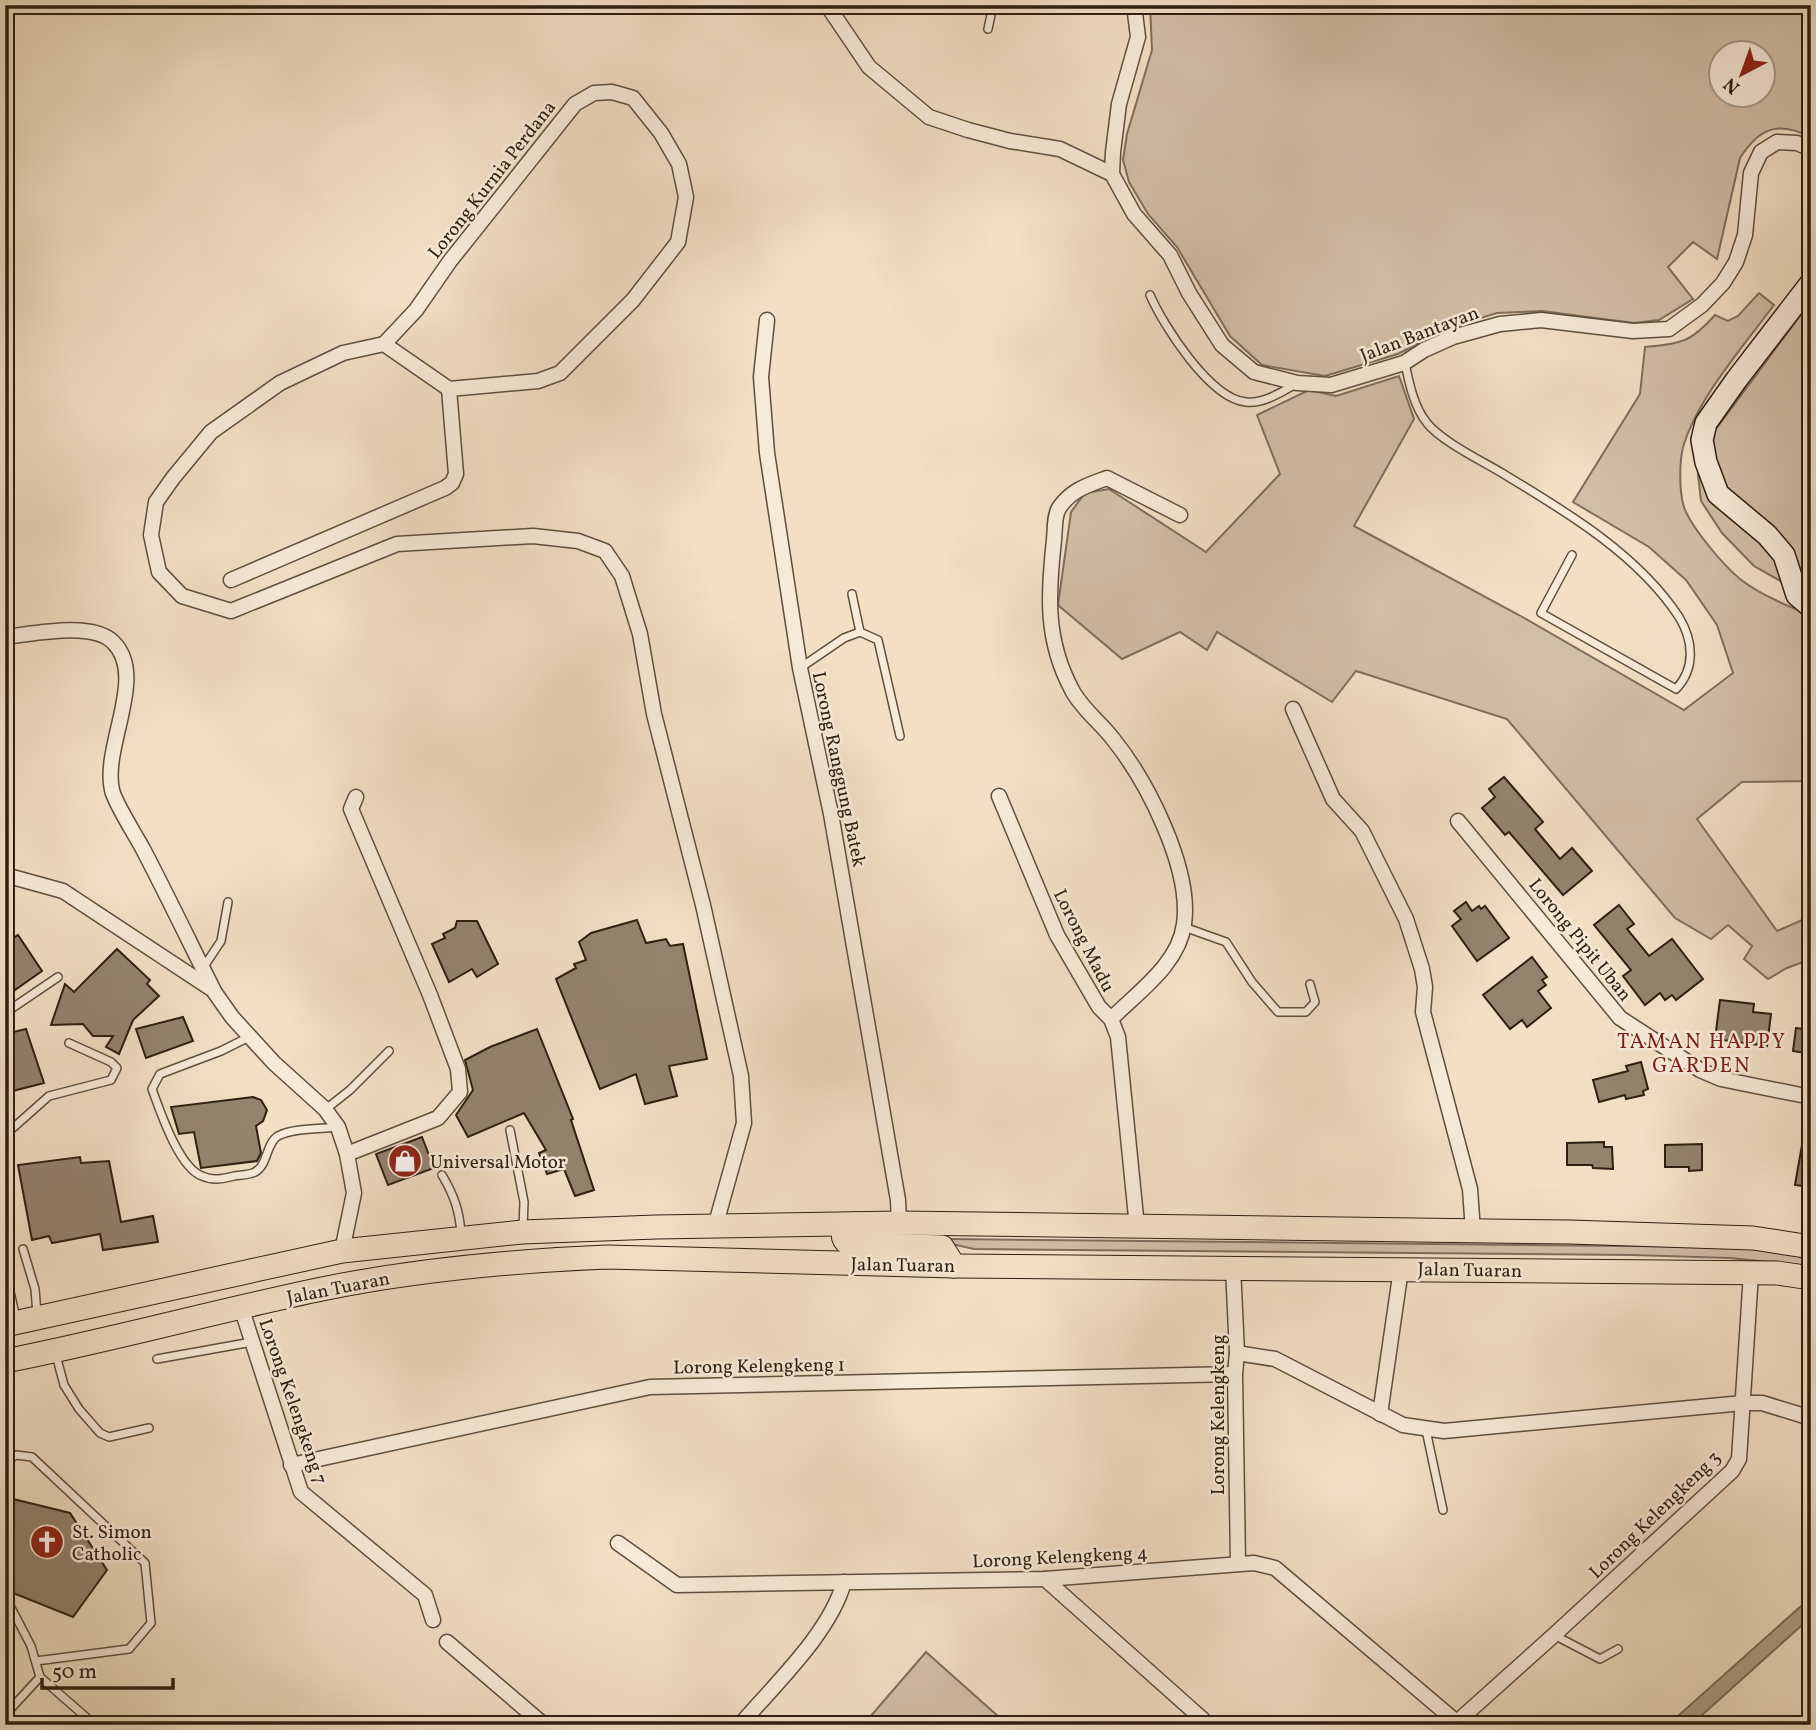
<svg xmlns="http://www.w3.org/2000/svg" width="1816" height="1730" font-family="Vollkorn,serif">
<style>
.green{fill:#d1bea6;stroke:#7f6e5c;stroke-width:2;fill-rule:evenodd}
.water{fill:#af9e87;stroke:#7b6b58;stroke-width:2}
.building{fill:#93836e;stroke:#2d1f11;stroke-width:2}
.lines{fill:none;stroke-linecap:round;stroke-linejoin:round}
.lane-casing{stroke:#5e4f3e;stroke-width:10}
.street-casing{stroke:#5e4f3e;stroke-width:17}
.secondary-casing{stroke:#2d1f11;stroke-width:24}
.primary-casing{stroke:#2d1f11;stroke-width:25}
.lane{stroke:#f7ead9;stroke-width:7}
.street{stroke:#f7ead9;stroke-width:14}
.secondary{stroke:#f7ead9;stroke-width:21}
.primary{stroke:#f2dfc4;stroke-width:23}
.labels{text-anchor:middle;stroke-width:5;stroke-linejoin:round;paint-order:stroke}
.street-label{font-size:19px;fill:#2d1f11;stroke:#f7ead9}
.poi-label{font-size:19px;fill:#2d1f11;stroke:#f7ead9;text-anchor:start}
.neighbourhood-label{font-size:21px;letter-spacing:2px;fill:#7a1f14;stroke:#f7ead9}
</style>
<rect width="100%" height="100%" fill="#f2dfc4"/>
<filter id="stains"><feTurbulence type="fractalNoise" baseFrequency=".00286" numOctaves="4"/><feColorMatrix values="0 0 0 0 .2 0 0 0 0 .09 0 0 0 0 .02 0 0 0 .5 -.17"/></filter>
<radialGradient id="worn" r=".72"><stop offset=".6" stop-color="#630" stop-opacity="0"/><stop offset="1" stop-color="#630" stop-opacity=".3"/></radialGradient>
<!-- green -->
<g class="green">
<path d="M1150,5H1811V137C1778,121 1760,127 1740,158L1717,259L1693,242L1668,267L1693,299L1659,320L1634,323L1542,311L1497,313L1448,328L1398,354L1325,376L1262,365L1230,336L1177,247L1148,214L1129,182L1123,160L1127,134L1152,50ZM1764,52V94H1722V52Z"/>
<path d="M1759,293L1774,305C1744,345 1699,397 1684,444C1679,459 1679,492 1684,507C1691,527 1723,565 1740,579C1760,595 1787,606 1811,615V781L1742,782L1697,819L1777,931L1811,916V959L1787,968L1768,979L1744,959L1752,946L1728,925L1711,939L1675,918L1507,719L1356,671L1332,702L1217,632L1207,650L1180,632L1122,659L1058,605L1071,512L1085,493L1109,489L1206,552L1280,474L1257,415L1309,390L1336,396L1399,376L1414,419L1354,526L1519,615L1684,710L1733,673L1717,625L1686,580L1649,547L1573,502L1640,394L1645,347C1682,343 1690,343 1715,315L1728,321L1738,316Z"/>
<polygon points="1811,301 1811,593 1784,583 1754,566 1722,533 1701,501 1698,475 1704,453 1716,429"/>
<polygon points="852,1238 1727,1247 1783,1251 1811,1256 1811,1266 1729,1258 1632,1255 974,1249 947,1243"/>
<polygon points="926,1652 1008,1725 863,1725"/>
</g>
<!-- water -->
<polygon class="water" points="1811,1597 1811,1617 1691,1725 1668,1725"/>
<!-- building -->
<g class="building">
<polygon points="1504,777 1543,822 1535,829 1560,859 1572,848 1592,871 1563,895 1509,832 1505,835 1482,808 1495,797 1489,789"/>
<polygon points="1466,902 1472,911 1479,906 1481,909 1485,906 1509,938 1477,961 1452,926 1461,919 1454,911"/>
<polygon points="1619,905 1634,924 1627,929 1649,956 1672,939 1703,979 1676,1000 1672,995 1665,1000 1660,993 1645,1005 1623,976 1631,970 1594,925"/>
<polygon points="637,920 646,943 666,939 670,946 683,944 707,1059 669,1066 677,1096 645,1104 636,1074 600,1089 556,979 576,968 574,964 586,960 579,942 591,933"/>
<polygon points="457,921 477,921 498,964 477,977 472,969 449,982 432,944 445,938 443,934 455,928"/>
<polygon points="18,935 42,971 5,997 5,944"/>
<polygon points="117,949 150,980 147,984 159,996 133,1020 119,1054 106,1047 113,1036 93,1036 83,1024 51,1025 65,984 74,992"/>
<polygon points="1532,957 1547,977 1542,980 1546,985 1538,991 1551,1008 1527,1027 1522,1020 1510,1029 1483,995"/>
<polygon points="1720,1000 1754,1004 1753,1012 1771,1014 1767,1046 1715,1039"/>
<polygon points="183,1017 193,1041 146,1058 136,1029"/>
<polygon points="1796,1028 1811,1030 1811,1054 1793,1051"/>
<polygon points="26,1029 44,1083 5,1093 5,1034"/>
<polygon points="537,1029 573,1119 571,1120 594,1190 575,1196 564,1169 547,1174 539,1153 546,1150 524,1113 468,1137 456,1115 473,1090 465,1060 490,1047"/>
<polygon points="1641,1062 1648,1089 1643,1091 1644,1095 1626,1099 1625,1095 1599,1102 1593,1080 1628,1071 1626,1066"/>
<polygon points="253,1097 261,1100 267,1110 263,1121 256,1126 261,1153 257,1161 201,1168 194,1132 179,1134 171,1107"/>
<polygon points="422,1137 434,1168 388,1185 376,1154"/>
<polygon points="1803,1139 1811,1139 1811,1187 1795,1185"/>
<polygon points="1604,1142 1604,1147 1612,1147 1613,1169 1593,1168 1592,1165 1567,1165 1567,1143"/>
<polygon points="1702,1144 1702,1170 1689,1171 1689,1167 1665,1167 1665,1145"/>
<polygon points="80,1157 81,1163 109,1161 121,1222 153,1216 158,1242 103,1250 100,1234 52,1243 49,1236 32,1240 18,1165"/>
<polygon points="5,1497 70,1513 107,1570 73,1617 8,1591 5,1585"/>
</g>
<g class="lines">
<!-- lane casing -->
<g class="lane-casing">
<g id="lane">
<polyline points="988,29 993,5"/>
<path d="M1150,295C1163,325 1210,399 1246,402C1264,404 1281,392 1296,384"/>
<path d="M1405,363C1409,383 1414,407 1427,423C1441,441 1482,461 1502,473C1565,511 1638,554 1679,617C1693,640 1696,668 1676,689L1541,613L1572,555"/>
<polyline points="852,594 860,632"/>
<polyline points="800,668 844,638 860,632 878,640 900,736"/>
<polyline points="1184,927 1226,942 1252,982 1278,1012 1306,1012 1315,1002 1310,984"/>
<polyline points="203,968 221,941 228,902"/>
<polyline points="5,1013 58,977"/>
<path d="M249,1037L221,1051L160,1074L152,1089C160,1111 179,1168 202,1176C213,1181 222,1179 234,1176C240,1175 250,1175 255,1172C268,1165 266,1143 278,1136C293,1128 321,1129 337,1127"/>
<polyline points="326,1109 350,1090 389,1051"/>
<polyline points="510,1130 524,1202 523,1228"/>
<polyline points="5,1135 49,1096 111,1080 117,1068 111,1062 69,1043"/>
<path d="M442,1175C454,1195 460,1212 461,1235"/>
<polyline points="23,1249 35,1289 37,1314"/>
<polyline points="5,1270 16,1318"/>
<polyline points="56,1355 64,1385 79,1409 100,1433 109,1437 149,1428"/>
<polyline points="157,1359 252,1342"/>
<polyline points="1426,1430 1443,1510"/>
<polyline points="5,1462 16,1455 32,1457 145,1563 151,1623 129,1649 36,1661"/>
<polyline points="5,1596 31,1646 40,1677 5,1715"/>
<polyline points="1554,1635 1600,1659 1618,1649"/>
<polyline points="40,1677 95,1725"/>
</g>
</g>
<!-- street casing -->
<g class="street-casing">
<g id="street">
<polyline points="827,5 869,67 929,117 968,130 1010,141 1060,149 1112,174"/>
<polyline points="1134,5 1138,37 1119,104 1113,152 1112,174 1134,214 1170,255 1189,293 1222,345 1254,372 1297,383 1331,385 1404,363 1424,350 1453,337 1500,324 1541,320 1633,331 1669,329 1702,305 1723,283 1736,262 1745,235 1751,173 1761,152 1777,142 1797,143 1811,149"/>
<polygon points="612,92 633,98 661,133 679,164 686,197 678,242 633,300 560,373 538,381 449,389 384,344 416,310 450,261 575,104 594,93"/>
<polyline points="767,320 761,377 767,453 800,668 831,814 898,1200 899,1223"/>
<polyline points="384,344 343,353 280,383 211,432 173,478 156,502 151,535 159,572 182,596 231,611 397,544 533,536 578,541 605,551 622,576 640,634 654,714 703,905 741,1076 744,1123 715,1227"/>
<polyline points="231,580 445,488 452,483 456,474 449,389"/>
<path d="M5,637C33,634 92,621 113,642C148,676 102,746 112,790C115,804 137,837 144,851C168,897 190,943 213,989"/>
<polyline points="1293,709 1333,799 1362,831 1406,919 1422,969 1425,987 1423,1012 1470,1189 1473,1231"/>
<polyline points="999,796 1057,935 1099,1007 1111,1019 1118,1037 1137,1227"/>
<polyline points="1458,821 1620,1018 1700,1070 1721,1079 1811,1097"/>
<polyline points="5,875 63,891 213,990 232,1017 274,1063 325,1109 338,1127 347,1154 354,1193 342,1251"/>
<path d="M1111,1019C1138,992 1179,964 1184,924C1192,869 1147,781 1113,739C1101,723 1081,708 1072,690C1045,640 1048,594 1054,540C1055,531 1054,516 1059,508C1071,490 1088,485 1107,478L1180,515"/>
<polyline points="347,1154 438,1118 460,1092 458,1069 430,995 351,809 356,797"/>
<polyline points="1233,1267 1237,1353 1235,1374 1238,1563"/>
<polyline points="241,1307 301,1492 425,1595 433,1620"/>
<polyline points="1237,1353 1275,1359 1403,1425 1444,1431 1743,1403 1762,1403 1811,1418"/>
<polyline points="1380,1414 1401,1269"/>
<polyline points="291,1465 650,1387 1235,1374"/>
<polyline points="618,1543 677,1585 1045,1579 1254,1563 1275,1568 1460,1725"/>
<polyline points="1045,1579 1209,1725"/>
<polyline points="447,1642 544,1725"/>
<polyline points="1457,1722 1554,1635 1732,1471 1739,1459 1751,1273"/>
<path d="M740,1725C775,1684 830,1633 844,1582"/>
<polyline points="1805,1725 1811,1719"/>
</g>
</g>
<!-- secondary casing -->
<g class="secondary-casing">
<polyline id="secondary" points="1811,283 1737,379 1706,423 1702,440 1706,462 1718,494 1767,535 1784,555 1797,595 1811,607"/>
</g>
<!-- primary casing -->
<g class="primary-casing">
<g id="primary">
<path d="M855,1224L844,1229C842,1236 843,1240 849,1244L942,1247L954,1266"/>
<polyline points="5,1325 342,1251 522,1232 656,1227 899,1223 1570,1232 1753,1238 1811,1247"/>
<path d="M5,1361C112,1340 216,1311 322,1289C415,1270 512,1261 607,1257L954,1266L1777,1273L1811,1278"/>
</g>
</g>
<!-- lane -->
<use href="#lane" class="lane"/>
<!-- street -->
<use href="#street" class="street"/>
<!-- secondary -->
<use href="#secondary" class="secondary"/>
<!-- primary -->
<use href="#primary" class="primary"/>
</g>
<!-- icons -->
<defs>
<g id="shop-disc" transform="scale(1.75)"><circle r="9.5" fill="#8f2418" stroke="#f7ead9"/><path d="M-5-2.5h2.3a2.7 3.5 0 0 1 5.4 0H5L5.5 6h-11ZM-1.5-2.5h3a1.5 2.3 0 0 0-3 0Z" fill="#fff"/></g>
<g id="church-disc" transform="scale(1.75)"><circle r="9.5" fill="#8f2418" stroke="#f7ead9"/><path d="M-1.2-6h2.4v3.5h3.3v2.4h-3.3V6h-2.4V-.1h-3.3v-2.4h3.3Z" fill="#fff"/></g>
</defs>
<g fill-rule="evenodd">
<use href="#shop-disc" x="405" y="1161"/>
<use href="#church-disc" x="47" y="1542"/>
</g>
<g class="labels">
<!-- street labels -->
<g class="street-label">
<text transform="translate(491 179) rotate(-52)" y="7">Lorong Kurnia Perdana</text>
<text transform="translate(1419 333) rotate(-21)" y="7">Jalan Bantayan</text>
<text transform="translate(840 769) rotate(78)" y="7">Lorong Ranggung Batek</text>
<text transform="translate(1581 939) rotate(51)" y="7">Lorong Pipit Uban</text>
<text transform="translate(1085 940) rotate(63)" y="7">Lorong Madu</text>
<text transform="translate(903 1264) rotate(1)" y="7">Jalan Tuaran</text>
<text transform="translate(1470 1269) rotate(1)" y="7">Jalan Tuaran</text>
<text transform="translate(338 1287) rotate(-11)" y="7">Jalan Tuaran</text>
<text transform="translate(759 1365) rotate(-1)" y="7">Lorong Kelengkeng 1</text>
<text transform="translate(294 1401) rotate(71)" y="7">Lorong Kelengkeng 7</text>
<text transform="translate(1217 1415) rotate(-90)" y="7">Lorong Kelengkeng</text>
<text transform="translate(1654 1514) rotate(-44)" y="7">Lorong Kelengkeng 3</text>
<text transform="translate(1060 1556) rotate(-3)" y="7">Lorong Kelengkeng 4</text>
</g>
<!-- poi labels -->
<g class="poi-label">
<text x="430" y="1168">Universal Motor</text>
<text x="72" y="1538">St. Simon<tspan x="72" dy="22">Catholic</tspan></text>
</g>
<!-- neighbourhood labels -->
<g class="neighbourhood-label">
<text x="1702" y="1048">TAMAN HAPPY<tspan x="1702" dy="24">GARDEN</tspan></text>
</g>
</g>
<!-- margin -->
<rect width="1816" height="1730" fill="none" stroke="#f2dfc4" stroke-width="28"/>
<rect x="7" y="7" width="1802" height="1716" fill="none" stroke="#2d1f11" stroke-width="3.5"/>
<rect x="14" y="14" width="1788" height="1702" fill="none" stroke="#2d1f11" stroke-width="2"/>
<!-- north arrow -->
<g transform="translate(1742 74) rotate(221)"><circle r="33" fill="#f7ead9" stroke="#a69989" stroke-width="2"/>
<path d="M0-5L12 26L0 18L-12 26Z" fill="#8f2418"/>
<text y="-10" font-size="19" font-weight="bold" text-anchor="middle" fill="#2d1f11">N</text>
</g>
<!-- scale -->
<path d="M42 1678v10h131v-10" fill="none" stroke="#2d1f11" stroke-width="3.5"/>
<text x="52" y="1678" font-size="21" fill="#2d1f11" stroke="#f7ead9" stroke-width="5" paint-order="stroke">50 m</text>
<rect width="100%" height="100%" filter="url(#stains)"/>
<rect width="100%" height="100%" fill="url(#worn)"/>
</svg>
